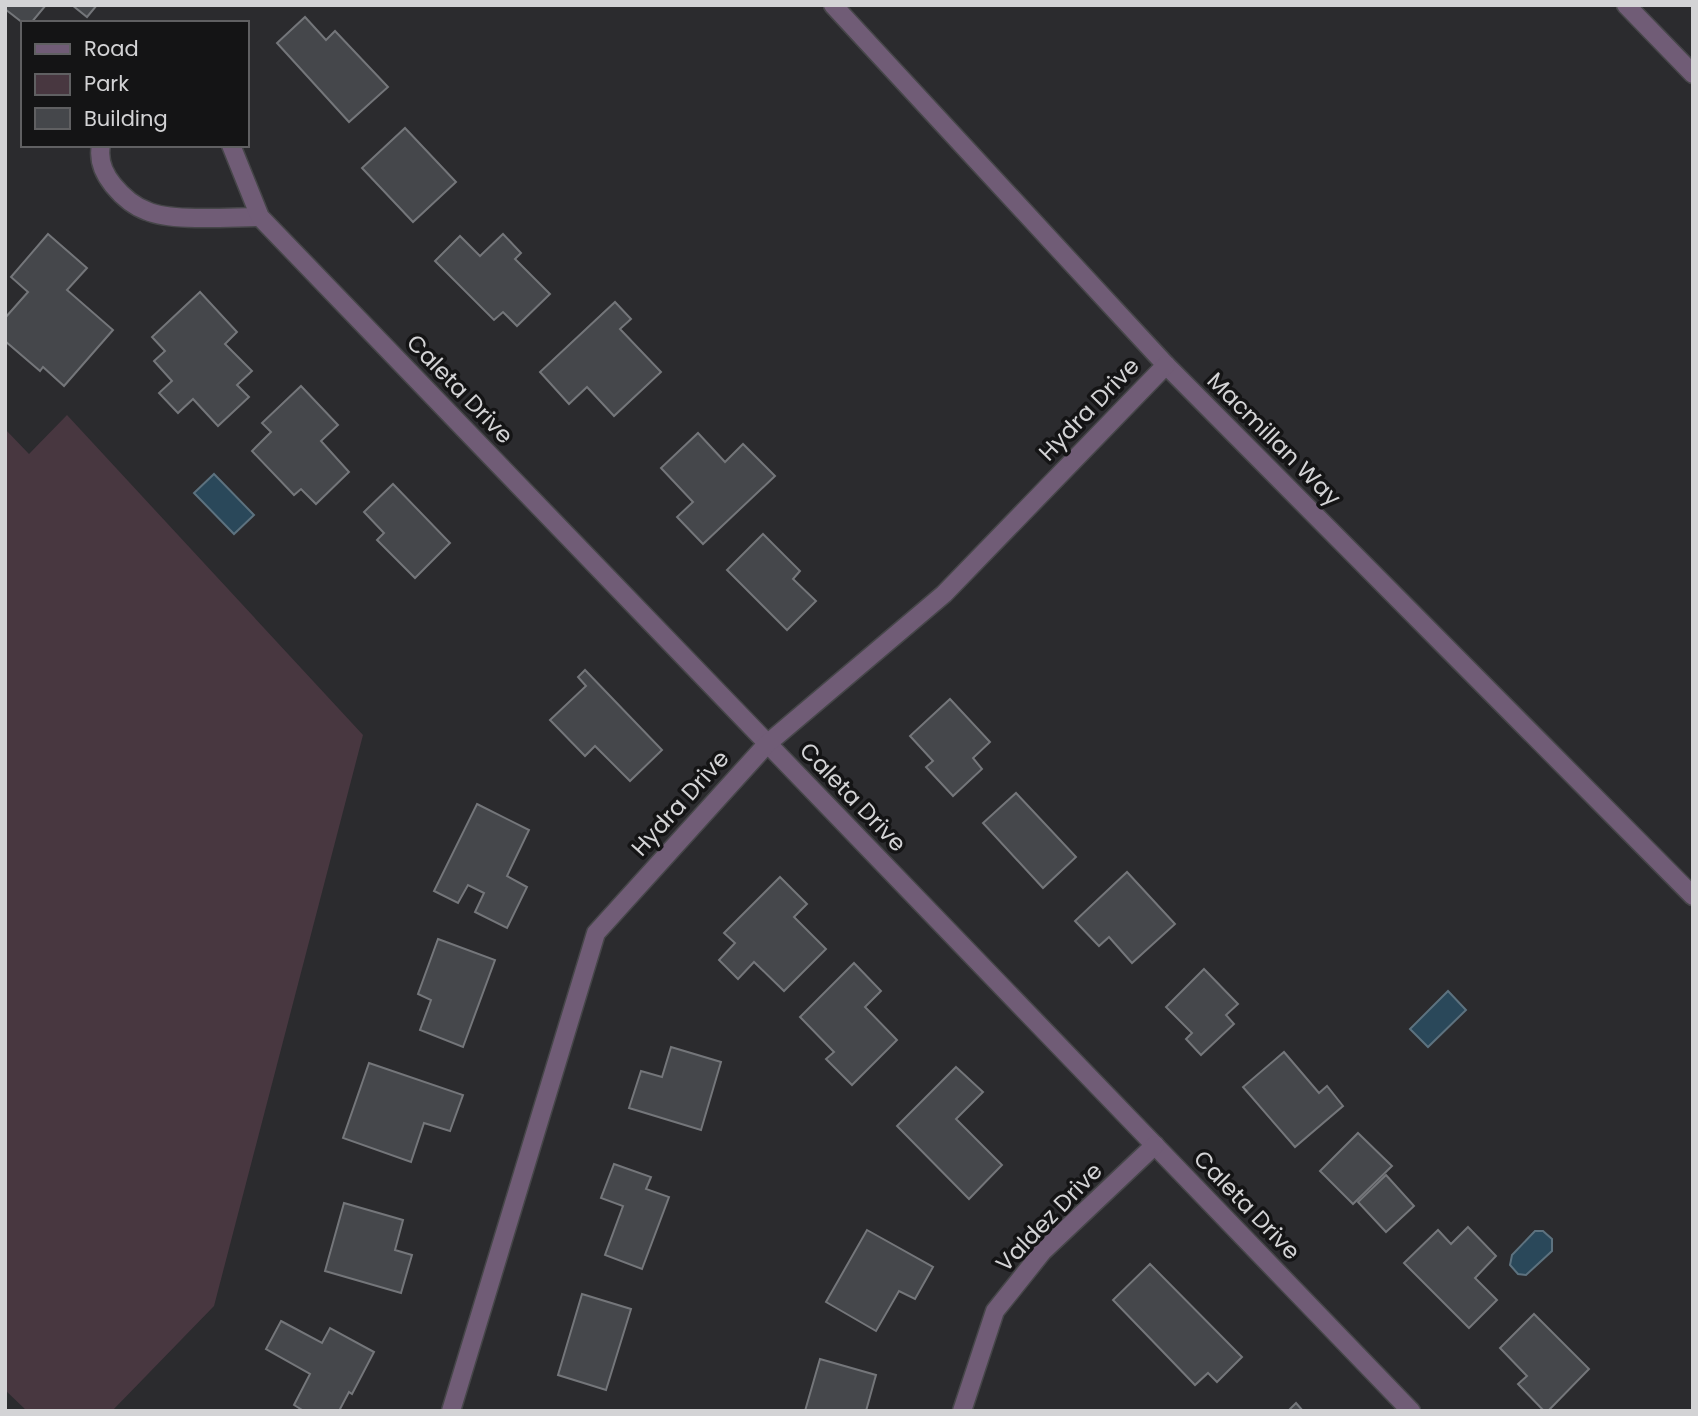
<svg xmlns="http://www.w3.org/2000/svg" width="1698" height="1416" font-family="Poppins,sans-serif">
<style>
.green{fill:#483740}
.water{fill:#2a485a;stroke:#5d727f;stroke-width:2}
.building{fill:#45474b;stroke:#74767a;stroke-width:2}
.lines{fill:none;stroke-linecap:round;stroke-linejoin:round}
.street-casing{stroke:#464649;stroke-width:21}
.street{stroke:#705c76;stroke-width:18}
.labels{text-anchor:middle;stroke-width:7;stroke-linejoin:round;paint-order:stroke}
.street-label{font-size:23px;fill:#d3d3d5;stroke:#141415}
</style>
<rect width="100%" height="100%" fill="#2b2b2e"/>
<!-- green -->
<polygon class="green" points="67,415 363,735 214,1306 112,1411 27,1411 5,1390 5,429 29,454"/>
<!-- water -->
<g class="water">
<polygon points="214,474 254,515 234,534 194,493"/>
<polygon points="1448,991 1466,1010 1428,1047 1410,1029"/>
<polygon points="1535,1231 1543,1231 1552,1239 1552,1251 1526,1275 1518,1274 1510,1265 1512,1255"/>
</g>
<!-- building -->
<g class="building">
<polygon points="5,5 46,5 31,23 23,23 5,9"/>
<polygon points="72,5 97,5 87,17"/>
<polygon points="305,17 326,40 335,31 388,87 349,122 277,43"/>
<polygon points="405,128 456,182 413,222 362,168"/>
<polygon points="48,234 87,268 67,290 113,330 64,386 43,367 40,371 5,341 5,318 28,292 11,277"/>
<polygon points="503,234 521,253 515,259 550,294 517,326 503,312 494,320 435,261 460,236 480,256"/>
<polygon points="200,292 237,332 225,344 252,371 237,385 249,397 218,426 193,399 178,413 159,393 172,381 154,361 165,351 152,337"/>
<polygon points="615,302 631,319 620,329 661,372 614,416 587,387 569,404 540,372"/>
<polygon points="301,386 338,425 321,441 349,472 316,504 301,489 294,495 252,451 271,432 262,423"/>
<polygon points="698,433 725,462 743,444 775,476 703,544 677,517 693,502 661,468"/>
<polygon points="393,484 450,543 415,578 377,540 384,533 364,512"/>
<polygon points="763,534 800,571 793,579 816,601 787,630 727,570"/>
<polygon points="585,670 662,750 630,781 595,746 585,756 550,720 586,686 578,677"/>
<polygon points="950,699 990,742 973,758 982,769 953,796 926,767 933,761 910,736"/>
<polygon points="1016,793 1076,857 1043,888 983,823"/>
<polygon points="477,804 529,830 507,876 527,887 507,928 475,912 484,893 468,885 458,903 434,891"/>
<polygon points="1127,872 1175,924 1132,963 1109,937 1099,946 1075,921"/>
<polygon points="780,877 807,904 794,917 826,949 784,991 754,962 738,979 719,960 735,943 724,933"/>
<polygon points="438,939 495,960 463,1047 420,1030 431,1000 418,994"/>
<polygon points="854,963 881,991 865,1007 897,1040 852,1085 826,1059 834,1052 800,1017"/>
<polygon points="1204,969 1238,1004 1226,1015 1234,1024 1201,1055 1186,1039 1192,1033 1166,1007"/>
<polygon points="671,1047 721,1062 701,1130 629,1108 641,1071 662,1077"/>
<polygon points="1284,1052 1319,1093 1327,1086 1343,1106 1295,1147 1243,1087"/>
<polygon points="369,1063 463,1095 450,1131 424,1123 411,1162 343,1138"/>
<polygon points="956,1067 983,1092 956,1119 1002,1165 969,1199 897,1126"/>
<polygon points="1358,1133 1392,1166 1353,1204 1320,1171"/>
<polygon points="614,1164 651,1177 646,1189 669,1197 642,1269 605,1255 623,1206 601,1198"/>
<polygon points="1386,1175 1414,1206 1386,1232 1358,1202"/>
<polygon points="344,1203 403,1220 395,1250 412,1255 401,1293 325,1271"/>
<polygon points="1468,1227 1496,1256 1475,1278 1497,1300 1469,1328 1404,1263 1438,1230 1451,1244"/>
<polygon points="867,1230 933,1267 915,1299 899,1291 876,1331 826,1302"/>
<polygon points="1150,1264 1242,1357 1217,1382 1208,1373 1195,1385 1113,1300"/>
<polygon points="582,1294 631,1309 606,1390 558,1375"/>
<polygon points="1534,1314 1589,1369 1548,1411 1544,1411 1518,1384 1527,1376 1500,1348"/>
<polygon points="281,1321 322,1343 330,1328 374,1352 352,1394 349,1392 339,1411 304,1411 294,1405 310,1374 266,1349"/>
<polygon points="820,1359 876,1375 866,1411 805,1411"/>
<polygon points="1296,1403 1303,1411 1288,1411"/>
</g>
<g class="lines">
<!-- street casing -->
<g class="street-casing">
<g id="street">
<polyline points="833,5 1166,365 1693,896"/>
<polyline points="1626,5 1693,74"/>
<path d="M101,145C98,160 104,174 113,185C122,196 133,206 147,211C172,222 231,217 260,217"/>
<polyline points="231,145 260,217 1411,1411"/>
<polyline points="451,1411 596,933 767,744 944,594 1166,365"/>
<polyline points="962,1411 995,1311 1043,1251 1155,1145"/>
</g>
</g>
<!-- street -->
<use href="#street" class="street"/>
</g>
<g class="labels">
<!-- street labels -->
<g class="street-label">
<text transform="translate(460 389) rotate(46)" y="8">Caleta Drive</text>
<text transform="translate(1089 409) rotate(-46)" y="8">Hydra Drive</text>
<text transform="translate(1274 439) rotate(45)" y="8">Macmillan Way</text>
<text transform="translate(853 797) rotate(46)" y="8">Caleta Drive</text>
<text transform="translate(680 803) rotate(-48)" y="8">Hydra Drive</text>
<text transform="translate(1247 1205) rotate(46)" y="8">Caleta Drive</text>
<text transform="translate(1049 1217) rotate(-46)" y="8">Valdez Drive</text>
</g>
</g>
<!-- border -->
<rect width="1698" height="1416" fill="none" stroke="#d3d3d5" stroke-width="14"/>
<!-- legend -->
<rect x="21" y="21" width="228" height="126" fill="#141415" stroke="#606062" stroke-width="2"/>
<rect x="35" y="44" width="35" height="10" fill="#705c76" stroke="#606062" stroke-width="2"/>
<text x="84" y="56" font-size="21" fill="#d3d3d5">Road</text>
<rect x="35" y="74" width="35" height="21" fill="#483740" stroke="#606062" stroke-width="2"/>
<text x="84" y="91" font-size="21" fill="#d3d3d5">Park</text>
<rect x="35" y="108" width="35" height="21" fill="#45474b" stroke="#606062" stroke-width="2"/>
<text x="84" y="126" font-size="21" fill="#d3d3d5">Building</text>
</svg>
